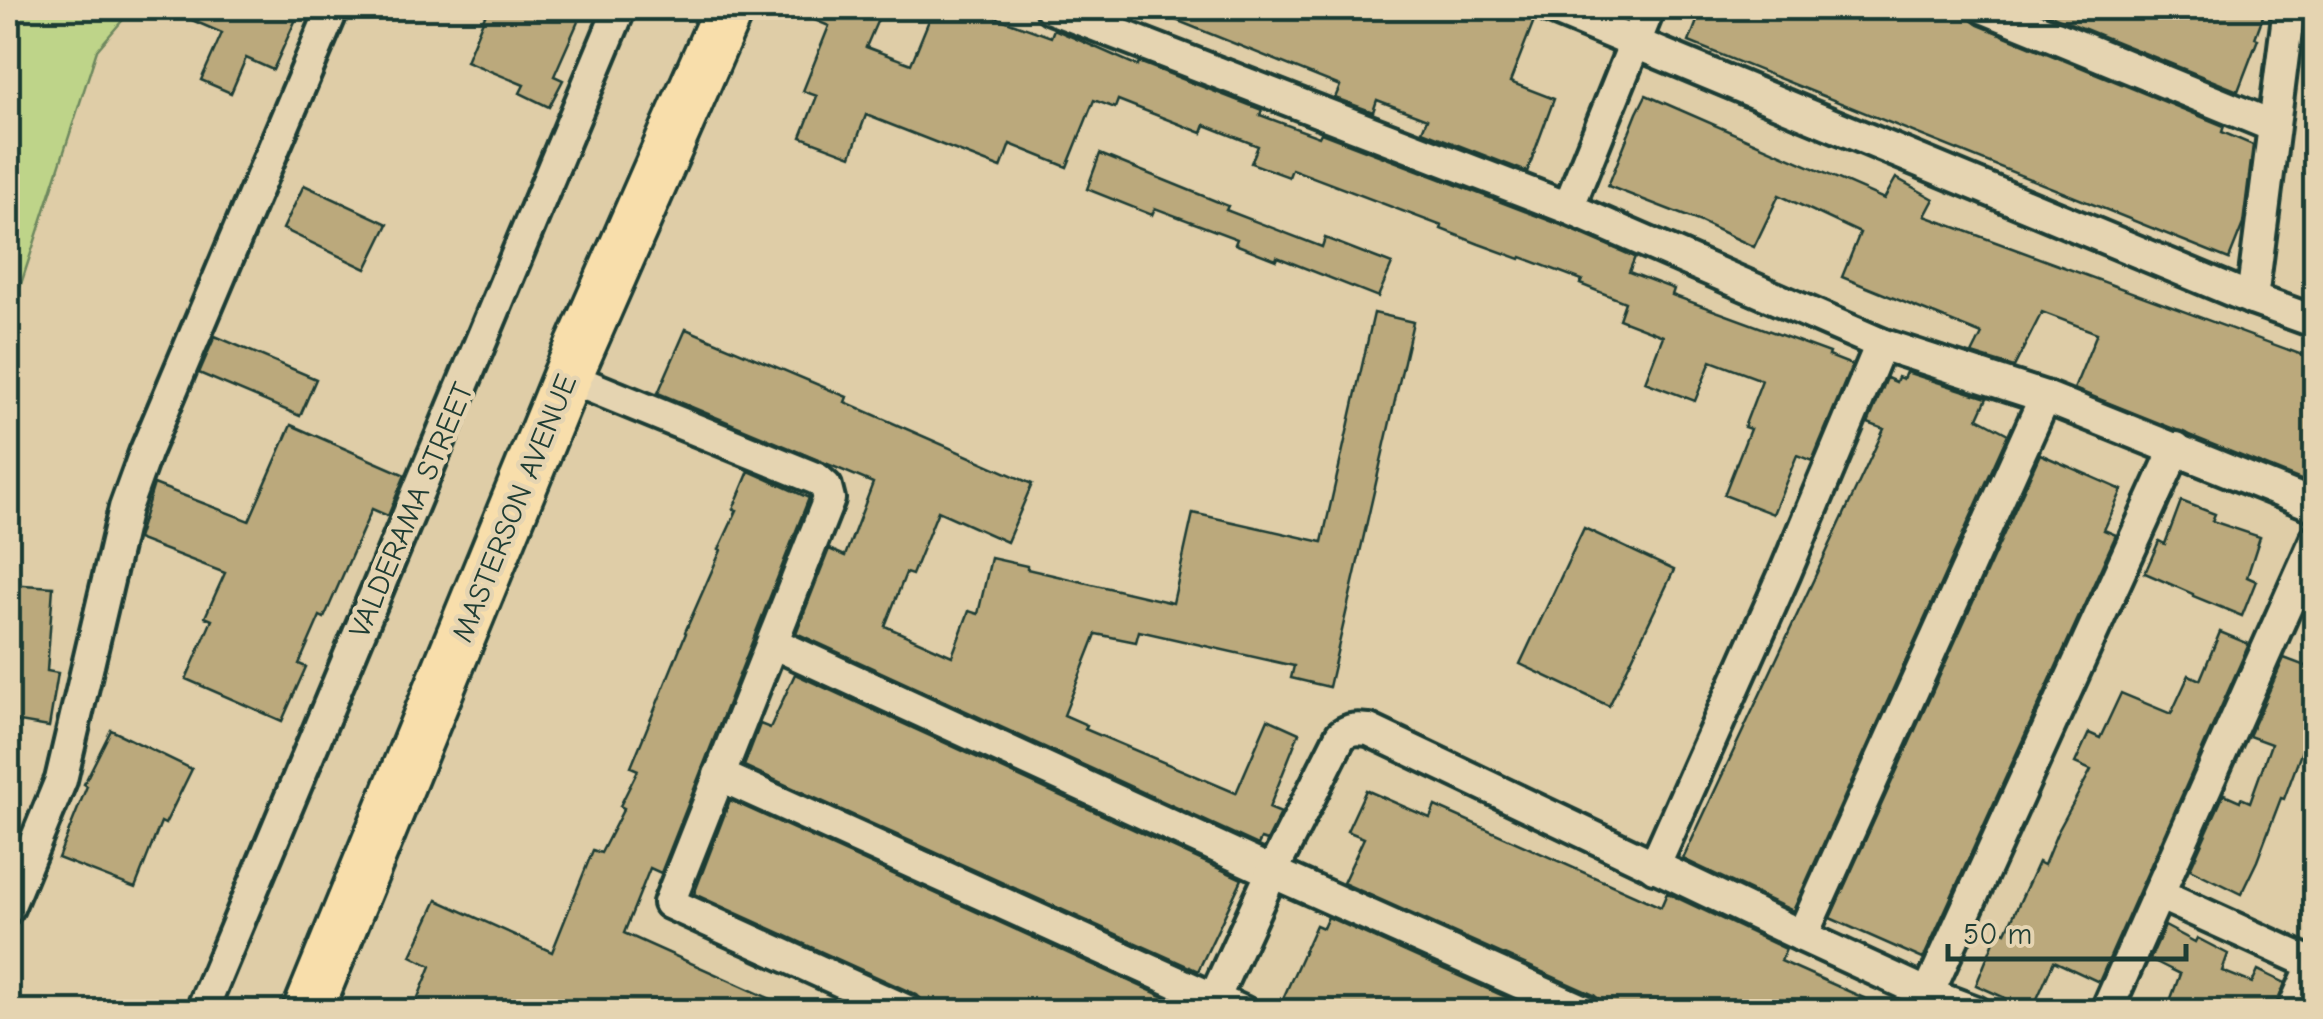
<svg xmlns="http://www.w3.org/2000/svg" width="2323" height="1019" font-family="'Comic Neue',sans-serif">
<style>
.green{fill:#bed489;stroke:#6e885e;stroke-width:2.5}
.building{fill:#bba97b;stroke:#1f3d34;stroke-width:2.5}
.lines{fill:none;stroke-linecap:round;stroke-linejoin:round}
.minor-casing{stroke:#1f3d34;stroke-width:38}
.primary-casing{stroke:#1f3d34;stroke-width:55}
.minor{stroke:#e5d4b1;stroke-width:30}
.primary{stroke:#f8deab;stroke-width:48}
.labels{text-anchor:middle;stroke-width:9;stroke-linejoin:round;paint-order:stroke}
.street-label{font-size:30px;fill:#1f3d34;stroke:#e5d4b1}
</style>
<rect width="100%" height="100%" fill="#dfcda7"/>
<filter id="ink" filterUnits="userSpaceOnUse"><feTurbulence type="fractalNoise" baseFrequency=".01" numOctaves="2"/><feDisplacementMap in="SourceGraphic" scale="20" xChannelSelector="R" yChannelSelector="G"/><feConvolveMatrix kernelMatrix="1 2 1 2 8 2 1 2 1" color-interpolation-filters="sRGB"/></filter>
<g filter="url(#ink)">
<!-- green -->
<polygon class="green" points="8,8 133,8 97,50 8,324"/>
<!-- building -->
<g class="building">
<polygon points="164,8 301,8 273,70 246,58 231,93 201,80 222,33"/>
<polygon points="488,8 584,8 554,76 563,80 549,107 520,93 524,85 466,61"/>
<polygon points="786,8 883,8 866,47 911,64 934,8 970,8 1051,37 1054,29 1138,66 1139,62 1262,110 1260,115 1319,137 1321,133 1561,225 1635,257 1629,272 1674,289 1672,295 1830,353 1829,356 1852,365 1812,461 1797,455 1773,514 1724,495 1750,429 1744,427 1762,380 1711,361 1695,401 1645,382 1663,336 1619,319 1625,302 1580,284 1582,280 1521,257 1520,259 1479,244 1441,229 1442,226 1292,169 1289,177 1251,163 1258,146 1205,125 1202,133 1118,100 1115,108 1094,100 1067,167 1010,144 1001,168 866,115 851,156 801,137 817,96 803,91 829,26"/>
<polygon points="1146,8 1533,8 1535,18 1510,82 1554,99 1527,172 1422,131 1427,119 1377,100 1373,112 1335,98 1340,86"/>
<polygon points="1702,8 1967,8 1970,19 1978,25 2224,126 2222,132 2253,145 2243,224 2229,259 1689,42"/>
<polygon points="2033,8 2266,8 2255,38 2258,39 2238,91"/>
<polygon points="1646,95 1884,199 1896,178 1934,199 1925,216 2316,360 2316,486 2074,389 2097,333 2042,312 2014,367 1972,354 1982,334 1842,277 1860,233 1779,195 1754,247 1701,222 1608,186 1637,113"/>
<polygon points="1100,154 1228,206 1226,210 1322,247 1325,238 1392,264 1378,297 1277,257 1276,260 1235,244 1237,239 1155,208 1152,215 1087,189"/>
<polygon points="304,185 388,224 366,269 283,229"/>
<polygon points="1374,313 1413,322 1329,687 1291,678 1294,666 1139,631 1136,642 1096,634 1064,715 1087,725 1085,729 1236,793 1268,719 1299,733 1269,808 1281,813 1267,841 1261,839 1258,845 796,633 829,549 845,556 873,483 658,393 686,329 847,397 845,402 1032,484 1007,542 938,511 912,575 906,573 885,626 952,656 969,611 978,614 991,558 1027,566 1027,569 1173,603 1193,513 1322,542"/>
<polygon points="215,336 316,379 300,416 199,373"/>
<polygon points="1906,372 1987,398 1978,418 2008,434 1793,911 1683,859 1884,429 1868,423 1887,378 1896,382 1898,377 1903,379"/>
<polygon points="291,425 405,475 388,516 372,509 324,618 320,616 299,664 306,667 282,721 186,679 212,620 205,617 225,573 137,539 154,484 249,521"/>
<polygon points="2040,454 2122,490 2104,530 2116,535 1923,959 1830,918"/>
<polygon points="749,471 809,498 661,873 650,868 624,933 800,1012 412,1012 431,966 411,956 437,900 552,952 593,850 601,853 624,808 620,806 638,770 631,767 686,633 685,632 721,550 719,549 737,510 733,509"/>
<polygon points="2181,501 2215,514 2212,521 2260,537 2247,577 2256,581 2242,616 2193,596 2193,594 2145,573 2159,541 2165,544"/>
<polygon points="1584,528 1674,570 1609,706 1520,664"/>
<polygon points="8,584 53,587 47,671 58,673 49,727 8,720"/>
<polygon points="2220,632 2249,644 2099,982 2054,961 2032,1010 1976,985 1999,929 2006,932 2038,862 2044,865 2057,833 2091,770 2075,763 2089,733 2100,738 2121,693 2171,714 2189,675 2200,680"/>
<polygon points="2284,658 2316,670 2316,713 2284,799 2281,798 2257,861 2241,894 2190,869 2224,794 2240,801 2241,798 2250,802 2271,744 2249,736"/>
<polygon points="795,674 1242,879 1198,971 744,766 760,724 770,728"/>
<polygon points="111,730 192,769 165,824 161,822 135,888 58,858 87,786 84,784"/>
<polygon points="1366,790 1430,818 1435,806 1661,907 1667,893 1786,949 1781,961 1895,1012 1605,1012 1602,1002 1594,995 1343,883 1364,838 1347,831"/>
<polygon points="730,800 1182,1005 1179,1012 944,1012 925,1003 917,995 694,894"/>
<polygon points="1328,917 1539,1012 1277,1012 1316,925 1323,928"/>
<polygon points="2165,926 2195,942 2197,938 2228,954 2222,971 2252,983 2258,970 2285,983 2274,1012 2166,1012 2180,974 2150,959"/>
</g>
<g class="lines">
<!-- minor casing -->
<g class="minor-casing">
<g id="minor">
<polyline points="1051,8 1568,208 1881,344 2045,397 2316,506"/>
<polyline points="1551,8 2252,299 2316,322"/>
<polyline points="1985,8 2273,126"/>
<polyline points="1568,208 1649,8"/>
<polyline points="2252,299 2289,8"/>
<polyline points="567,377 817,479 826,487 829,499 669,903 909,1012"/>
<polyline points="773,643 1272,872 1586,1012"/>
<polyline points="719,775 1243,1012"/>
<polyline points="1654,867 1785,573 1881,344"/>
<polyline points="2159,894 2313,964"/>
<polyline points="8,908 61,780 125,508 145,453 333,8"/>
<polyline points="1802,936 2045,397"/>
<polyline points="1921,1009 2176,448"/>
<polyline points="201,1012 620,8"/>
<path d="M1208,1012L1272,872L1341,735C1351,728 1357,729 1369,730L1802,936L1928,994L1976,1012"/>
<polyline points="2106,1012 2316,539"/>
<polyline points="2292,1012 2316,959"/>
</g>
</g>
<!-- primary casing -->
<g class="primary-casing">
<polyline id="primary" points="307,1012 567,377 729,8"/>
</g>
<!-- minor -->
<use href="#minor" class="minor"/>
<!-- primary -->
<use href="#primary" class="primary"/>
</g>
</g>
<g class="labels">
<!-- street labels -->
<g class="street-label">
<text transform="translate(514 508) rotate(-68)" y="10">MASTERSON AVENUE</text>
<text transform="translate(411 510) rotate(-67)" y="10">VALDERAMA STREET</text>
</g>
</g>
<!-- margin -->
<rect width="2323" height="1019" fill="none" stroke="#e5d4b1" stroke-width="40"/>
<rect x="20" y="20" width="2283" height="979" fill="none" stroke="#1f3d34" stroke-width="4" filter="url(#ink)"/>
<!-- scale -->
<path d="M1948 944v15h238v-15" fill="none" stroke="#1f3d34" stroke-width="5"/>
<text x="1963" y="944" font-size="30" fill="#1f3d34" stroke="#e5d4b1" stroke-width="8" paint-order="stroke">50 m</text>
</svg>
